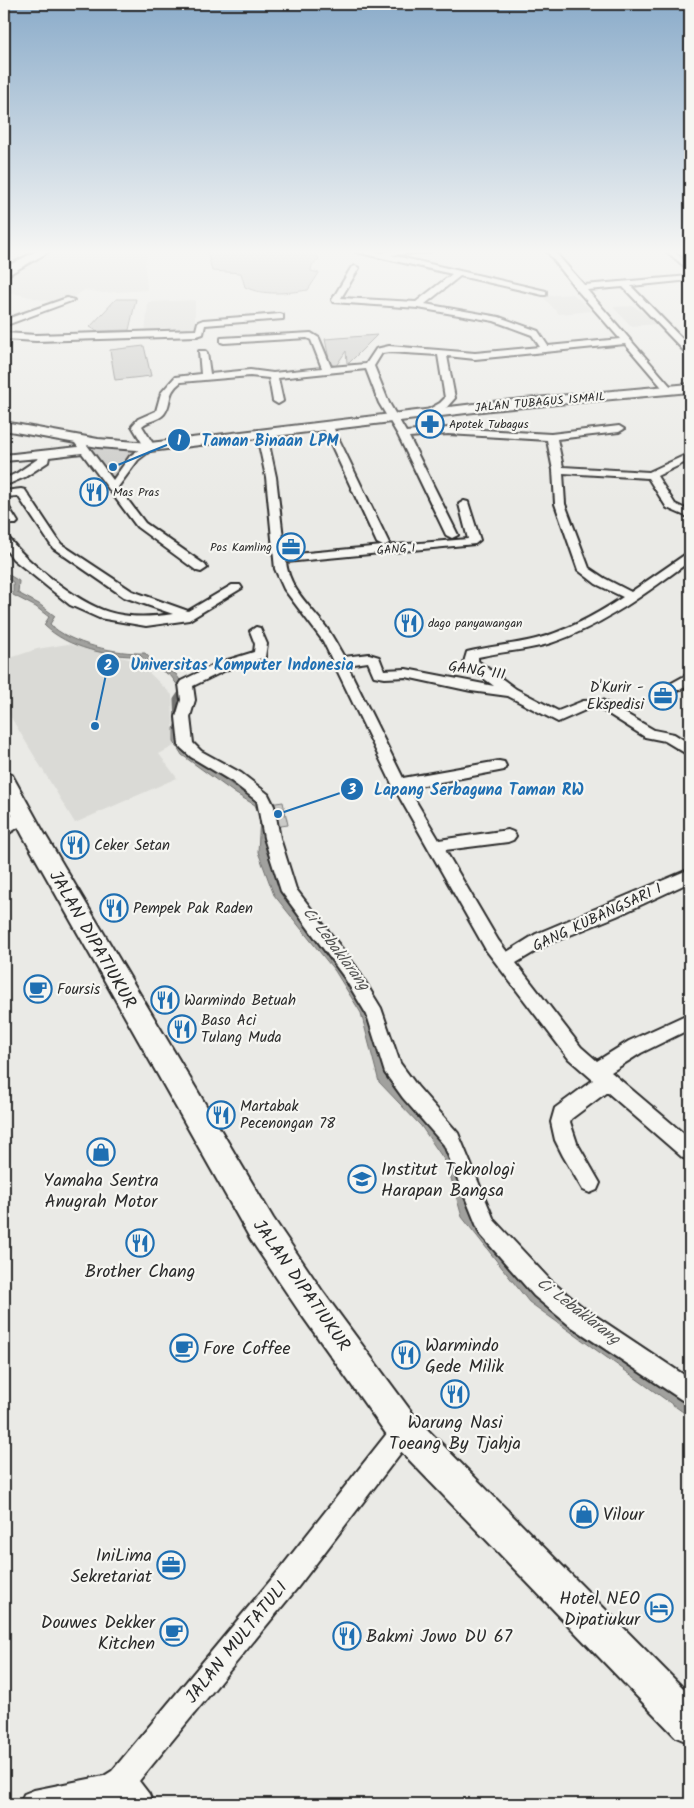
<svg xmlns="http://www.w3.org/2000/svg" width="694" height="1808" font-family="Kalam,sans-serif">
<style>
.built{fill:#dadad6}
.green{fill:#cacac7;stroke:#7a7a79}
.water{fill:#a1a19e;stroke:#727270}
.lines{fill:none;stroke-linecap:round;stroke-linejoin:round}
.stream{stroke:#727270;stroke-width:5}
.minor-casing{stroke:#2b2b2b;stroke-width:4}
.secondary-casing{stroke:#2b2b2b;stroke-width:4}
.primary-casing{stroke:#2b2b2b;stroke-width:4}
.minor{fill:#f6f6f2;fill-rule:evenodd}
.secondary{fill:#f6f6f2;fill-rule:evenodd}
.primary{fill:#f6f6f2;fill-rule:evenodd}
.labels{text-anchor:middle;stroke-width:4.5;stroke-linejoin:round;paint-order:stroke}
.far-street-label{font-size:12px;fill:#2b2b2b;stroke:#f6f6f2}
.far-poi-label{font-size:12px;fill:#2b2b2b;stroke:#f6f6f2;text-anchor:start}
.street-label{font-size:15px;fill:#2b2b2b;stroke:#f6f6f2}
.poi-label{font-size:15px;fill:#2b2b2b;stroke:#f6f6f2;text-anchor:start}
.water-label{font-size:16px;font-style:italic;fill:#545453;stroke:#f6f6f2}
.near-street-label{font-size:18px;fill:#2b2b2b;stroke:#f6f6f2}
.near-poi-label{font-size:18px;fill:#2b2b2b;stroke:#f6f6f2;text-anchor:start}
.leader{fill:none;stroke:#1f6fb2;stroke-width:2}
.callout-dot{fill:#1f6fb2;stroke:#f6f6f2;stroke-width:2}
.mark-label{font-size:15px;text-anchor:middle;font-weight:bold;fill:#fff}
.callout-label{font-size:16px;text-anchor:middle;font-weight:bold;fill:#1f6fb2;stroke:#f6f6f2;stroke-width:4.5;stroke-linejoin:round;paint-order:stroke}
</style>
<rect width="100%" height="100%" fill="#eaeae6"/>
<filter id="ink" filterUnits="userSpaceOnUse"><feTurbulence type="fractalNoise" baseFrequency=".02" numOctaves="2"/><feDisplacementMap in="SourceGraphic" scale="10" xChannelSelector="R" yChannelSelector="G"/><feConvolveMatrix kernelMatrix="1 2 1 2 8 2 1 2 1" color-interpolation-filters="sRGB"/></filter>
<g filter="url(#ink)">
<!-- built -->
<g class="built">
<polygon points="55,250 147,250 145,265 147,290 103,293 85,290 70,299 56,303 4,291 4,276"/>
<polygon points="573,294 592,311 559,314 542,296"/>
<polygon points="195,300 195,333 145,335 148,302"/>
<polygon points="634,306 658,324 631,326 613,307"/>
<polygon points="68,644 137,661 172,695 174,746 159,754 177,778 75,823 4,706 4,660 37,649"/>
</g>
<!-- green -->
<g class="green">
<path d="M207,250H312L319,259L312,265L311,271L319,273L308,290C288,293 263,296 245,287L241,273L212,271Z"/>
<polygon points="116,299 136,299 129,330 97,331 90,327"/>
<polygon points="377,335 349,363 347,363 346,351 336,366 330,364 325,339"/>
<polygon points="144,346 151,376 115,380 110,350"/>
<polygon points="88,444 133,449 135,452 113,482 86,445"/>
<polygon points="283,802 288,825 274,827 269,804"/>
</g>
<!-- water -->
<path class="water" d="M4,572L19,581L18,593L39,604L55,616L50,624C69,644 118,654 145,653L155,664L176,674L185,688L187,752L242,792L263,802L268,815L266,851L283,893L370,1012L390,1079L457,1158L473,1213L542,1295L690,1399V1417L529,1302L462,1217L447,1164L421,1126L379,1082L361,1013L335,971L274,895L258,852L260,817L255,805L236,794L182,755L174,742V729L181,701L180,689L171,676L153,666L141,656C109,657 67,648 44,625L49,617L36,607L13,595V582L4,577Z"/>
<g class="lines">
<!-- stream -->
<polyline class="stream" points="177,722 176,700 184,688"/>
<!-- minor casing -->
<g class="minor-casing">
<g id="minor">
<path d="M356,250H367L383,253L387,251L431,250L428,252L391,255L546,291V295H543L460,276L425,304L499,317L538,331L548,346L620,339L577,290L546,250H553L584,285L690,276V280L631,286L690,347V355L687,354L623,287L587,290L672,388V392H666L625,344L475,359L447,356L455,398L447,407L427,417L424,416V412L440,403L445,398L438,355L389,352L382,353L374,366L389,403L406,432L448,428L551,434L619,426L624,429L619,432L557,439L563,467L649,472L690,453V460L657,476L675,504L690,511V518L667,508L648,478L563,473L565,504L589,568L604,578L631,592L686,554L690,553V561C646,593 603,626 551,643C529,650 506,651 483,656L478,657V661L516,689L558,711L583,701L602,700L654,730L674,734L690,744V756L665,741L645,737L599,708H590L558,722L508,696L471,691L406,677L385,678L374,676L368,662L347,665L403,778L499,761L504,762L506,766L504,770L499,771L408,788L439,840L508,830L513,832L516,836L513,840L508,842L445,850L498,940L507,952L536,934L690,869V882L617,916L548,944L516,963L581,1047L597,1061L629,1041L690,1013V1029L641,1053L611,1072L690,1139V1160L683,1158L607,1092L571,1119L570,1122L577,1143L600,1183L597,1190L590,1193L583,1190L563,1156L555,1140L551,1122L555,1108L593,1080L569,1059L486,950L392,784L323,641L284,589L275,569L266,477L257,435L262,432L267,435L276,477L285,555L383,546L377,543L323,427L324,425L328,424L333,427L389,543L384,546L468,539L459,504L464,501L468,502L480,540L475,544L286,562C289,589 311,607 326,627C333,637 338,647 344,657L369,654L379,657L384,670L406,669L494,686L466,665L464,662L467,652C490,646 513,645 536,639C567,631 596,615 623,597L596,584L578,570L555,504L553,470L547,440L448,434L409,437L458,535L452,538L446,535L398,435L379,403L366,369L278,378L283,401L278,404L273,401L269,378L250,376L181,382C165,394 173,403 164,414C158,421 148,420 142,426L155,447L138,460L118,487L145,523L205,565L207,568L201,572L197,571L137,527L82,453L49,457L48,462L25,477L4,486V479L17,473L39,458L4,461V455L78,447L72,439L77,436L81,437L113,480L130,456L144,446L132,426L138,419L156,411L161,393L175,377L201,374L199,351H205L207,353L210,374L250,370L273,373L322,368L311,340L307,338L224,343L221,342V338L311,333L319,338L331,367L366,364L376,349L389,346L475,353L540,347L532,335L494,321L418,308L333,302L332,300L351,268L355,266L359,268L341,298L416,302L452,274L356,252Z"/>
<polygon points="665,250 672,250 690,265 690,271"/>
<polygon points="67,298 74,300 4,326 4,320"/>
<polygon points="280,314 283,315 283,319 205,325 203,334 197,336 36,341 4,339 4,333 36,335 196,330 198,322 203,320"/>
<path d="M21,489L25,490L61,544L132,591L188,611L232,585H240L242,588L189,620L146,626L99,618L70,605L13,559L4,547V536L8,537C22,555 34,565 52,579C95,612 119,622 173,614L124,597L53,548L18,496L4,497V491Z"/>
<path d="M4,505L8,506L18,522L16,524H8C4,518 3,512 4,505Z"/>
<polygon points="256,627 260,628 267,644 265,657 228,669 193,686 195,700 190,717 193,743 201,751 241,773 268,794 274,806 280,838 296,889 356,967 381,1008 400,1063 417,1086 458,1133 494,1220 550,1280 585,1309 690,1379 690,1403 682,1400 569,1325 534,1296 480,1234 444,1145 403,1098 385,1073 367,1015 344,977 281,891 264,838 257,801 231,781 191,757 181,748 179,745 176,717 181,700 179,684 181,681 218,663 254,652 255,644 250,631"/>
<polygon points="690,673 690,683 680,690 670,690 668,687 670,684"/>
<path d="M22,809L27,811L30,815C25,823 13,832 4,835V821Z"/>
<polygon points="404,1418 412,1422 416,1430 412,1438 298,1587 139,1781 149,1794 153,1804 20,1804 24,1794 34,1790 104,1776 112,1771 280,1569 396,1422"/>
</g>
</g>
<!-- secondary casing -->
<g class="secondary-casing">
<g id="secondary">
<polygon points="690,384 690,392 491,410 150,451 98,447 4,430 4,422 98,439 150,443 491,402"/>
<polygon points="4,772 12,775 43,831 273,1218 323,1292 416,1418 690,1695 690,1743 676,1737 392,1442 301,1314 251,1240 23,836 4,800"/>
</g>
</g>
<!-- primary casing -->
<g class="primary-casing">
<polygon id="primary" points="38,250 52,250 4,277 4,268"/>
</g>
<!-- minor -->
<use href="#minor" class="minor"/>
<!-- secondary -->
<use href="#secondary" class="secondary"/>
<!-- primary -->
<use href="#primary" class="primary"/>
</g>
</g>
<!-- sky -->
<linearGradient id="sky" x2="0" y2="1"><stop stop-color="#8bacca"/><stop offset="0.5" stop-color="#f6f6f4"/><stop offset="1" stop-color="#f6f6f4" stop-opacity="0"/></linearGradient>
<rect width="694" height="503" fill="url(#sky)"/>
<!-- icons -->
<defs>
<g id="pharmacy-ring" transform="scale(1.4375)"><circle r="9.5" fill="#f6f6f2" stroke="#1f6fb2" stroke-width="1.5"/><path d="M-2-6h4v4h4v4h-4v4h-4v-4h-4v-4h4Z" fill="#1f6fb2"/></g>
<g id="restaurant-ring" transform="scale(1.4375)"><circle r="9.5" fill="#f6f6f2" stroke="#1f6fb2" stroke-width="1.5"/><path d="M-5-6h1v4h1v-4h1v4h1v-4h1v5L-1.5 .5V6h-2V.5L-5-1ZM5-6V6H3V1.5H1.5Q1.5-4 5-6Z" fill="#1f6fb2"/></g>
<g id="office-ring" transform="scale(1.4375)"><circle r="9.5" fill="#f6f6f2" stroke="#1f6fb2" stroke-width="1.5"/><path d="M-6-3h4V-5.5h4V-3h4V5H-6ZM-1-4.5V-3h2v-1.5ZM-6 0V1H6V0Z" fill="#1f6fb2"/></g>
<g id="cafe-ring" transform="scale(1.4375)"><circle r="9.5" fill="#f6f6f2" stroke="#1f6fb2" stroke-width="1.5"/><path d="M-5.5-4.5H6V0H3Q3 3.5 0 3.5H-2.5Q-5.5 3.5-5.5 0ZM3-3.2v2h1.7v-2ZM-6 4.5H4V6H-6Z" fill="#1f6fb2"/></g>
<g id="shop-ring" transform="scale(1.4375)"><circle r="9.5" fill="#f6f6f2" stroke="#1f6fb2" stroke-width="1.5"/><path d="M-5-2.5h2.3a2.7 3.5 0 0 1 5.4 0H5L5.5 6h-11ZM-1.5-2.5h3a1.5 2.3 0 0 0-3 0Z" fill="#1f6fb2"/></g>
<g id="university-ring" transform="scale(1.4375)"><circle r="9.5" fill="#f6f6f2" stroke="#1f6fb2" stroke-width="1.5"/><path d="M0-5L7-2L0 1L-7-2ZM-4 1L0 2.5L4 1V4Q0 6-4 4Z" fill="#1f6fb2"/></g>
<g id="hotel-ring" transform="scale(1.4375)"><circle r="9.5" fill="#f6f6f2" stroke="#1f6fb2" stroke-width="1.5"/><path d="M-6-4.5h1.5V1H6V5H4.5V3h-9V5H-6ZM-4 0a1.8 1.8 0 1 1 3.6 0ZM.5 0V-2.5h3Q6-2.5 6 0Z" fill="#1f6fb2"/></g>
</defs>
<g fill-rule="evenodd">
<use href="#pharmacy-ring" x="430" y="424"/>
<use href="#restaurant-ring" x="94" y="492"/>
<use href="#office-ring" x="291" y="547"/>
<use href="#restaurant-ring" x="409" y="623"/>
<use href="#office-ring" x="663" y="696"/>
<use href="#restaurant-ring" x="75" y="845"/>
<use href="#restaurant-ring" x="114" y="908"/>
<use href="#cafe-ring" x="38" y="989"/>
<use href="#restaurant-ring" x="165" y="1000"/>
<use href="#restaurant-ring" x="182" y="1029"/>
<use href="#restaurant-ring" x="221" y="1115"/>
<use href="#shop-ring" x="101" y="1152"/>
<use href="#university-ring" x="362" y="1179"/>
<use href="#restaurant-ring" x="140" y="1243"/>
<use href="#cafe-ring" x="184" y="1348"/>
<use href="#restaurant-ring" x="406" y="1355"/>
<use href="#restaurant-ring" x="455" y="1394"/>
<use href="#shop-ring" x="584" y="1514"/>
<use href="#office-ring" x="171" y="1565"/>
<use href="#hotel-ring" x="659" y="1608"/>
<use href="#cafe-ring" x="174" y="1632"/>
<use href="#restaurant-ring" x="347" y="1636"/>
</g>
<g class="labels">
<!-- far-street labels -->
<g class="far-street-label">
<text transform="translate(540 402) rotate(-5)" y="4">JALAN TUBAGUS ISMAIL</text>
<text transform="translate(396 549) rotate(-4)" y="4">GANG I</text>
</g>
<!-- far-poi labels -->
<g class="far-poi-label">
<text x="449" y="428">Apotek Tubagus</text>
<text x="113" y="496">Mas Pras</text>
<text x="272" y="551" text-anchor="end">Pos Kamling</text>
<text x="428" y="627">dago panyawangan</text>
</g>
<!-- street labels -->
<g class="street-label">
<text transform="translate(477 670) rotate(9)" y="5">GANG III</text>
<text transform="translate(597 917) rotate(-25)" y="5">GANG KUBANGSARI I</text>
</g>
<!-- poi labels -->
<g class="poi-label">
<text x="644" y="692" text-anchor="end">D'Kurir -<tspan x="644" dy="17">Ekspedisi</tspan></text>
<text x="94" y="850">Ceker Setan</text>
<text x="133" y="913">Pempek Pak Raden</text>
<text x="57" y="994">Foursis</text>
<text x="184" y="1005">Warmindo Betuah</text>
<text x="201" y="1025">Baso Aci<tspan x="201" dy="17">Tulang Muda</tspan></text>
<text x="240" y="1111">Martabak<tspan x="240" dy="17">Pecenongan 78</tspan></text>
</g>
<!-- water labels -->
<g class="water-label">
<text transform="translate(337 948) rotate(53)" y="6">Ci Lebaklarang</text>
<text transform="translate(579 1310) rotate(37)" y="6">Ci Lebaklarang</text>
</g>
<!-- near-street labels -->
<g class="near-street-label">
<text transform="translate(93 939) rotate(60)" y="6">JALAN DIPATIUKUR</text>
<text transform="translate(302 1285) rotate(55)" y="6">JALAN DIPATIUKUR</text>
<text transform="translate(236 1642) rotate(-51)" y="6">JALAN MULTATULI</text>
</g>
<!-- near-poi labels -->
<g class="near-poi-label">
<text x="381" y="1175">Institut Teknologi<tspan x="381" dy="21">Harapan Bangsa</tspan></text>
<text x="101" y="1186" text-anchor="middle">Yamaha Sentra<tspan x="101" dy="21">Anugrah Motor</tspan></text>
<text x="140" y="1277" text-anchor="middle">Brother Chang</text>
<text x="425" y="1351">Warmindo<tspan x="425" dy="21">Gede Milik</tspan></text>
<text x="203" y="1354">Fore Coffee</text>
<text x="455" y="1428" text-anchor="middle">Warung Nasi<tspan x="455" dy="21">Toeang By Tjahja</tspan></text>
<text x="603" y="1520">Vilour</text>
<text x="152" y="1561" text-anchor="end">IniLima<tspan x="152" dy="21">Sekretariat</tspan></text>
<text x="640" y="1604" text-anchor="end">Hotel NEO<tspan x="640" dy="21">Dipatiukur</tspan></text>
<text x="155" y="1628" text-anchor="end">Douwes Dekker<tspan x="155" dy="21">Kitchen</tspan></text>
<text x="366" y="1642">Bakmi Jowo DU 67</text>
</g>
</g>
<!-- callouts -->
<path class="leader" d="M113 467L179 440M95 726L108 665M278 814L352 789"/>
<g class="callout-dot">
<circle cx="113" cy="467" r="5"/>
<circle cx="95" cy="726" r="5"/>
<circle cx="278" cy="814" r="5"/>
<circle cx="179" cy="440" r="12"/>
<circle cx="108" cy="665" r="12"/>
<circle cx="352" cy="789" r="12"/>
</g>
<g class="mark-label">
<text x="179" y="445">1</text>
<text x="108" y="670">2</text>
<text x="352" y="794">3</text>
</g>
<g class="callout-label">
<text x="270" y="446">Taman Binaan LPM</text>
<text x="242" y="670">Universitas Komputer Indonesia</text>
<text x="479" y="795">Lapang Serbaguna Taman RW</text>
</g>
<!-- margin -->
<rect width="694" height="1808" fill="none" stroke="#f6f6f2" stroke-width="20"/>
<rect x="10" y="10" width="674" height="1788" fill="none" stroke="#2b2b2b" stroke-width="2" filter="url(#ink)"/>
</svg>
